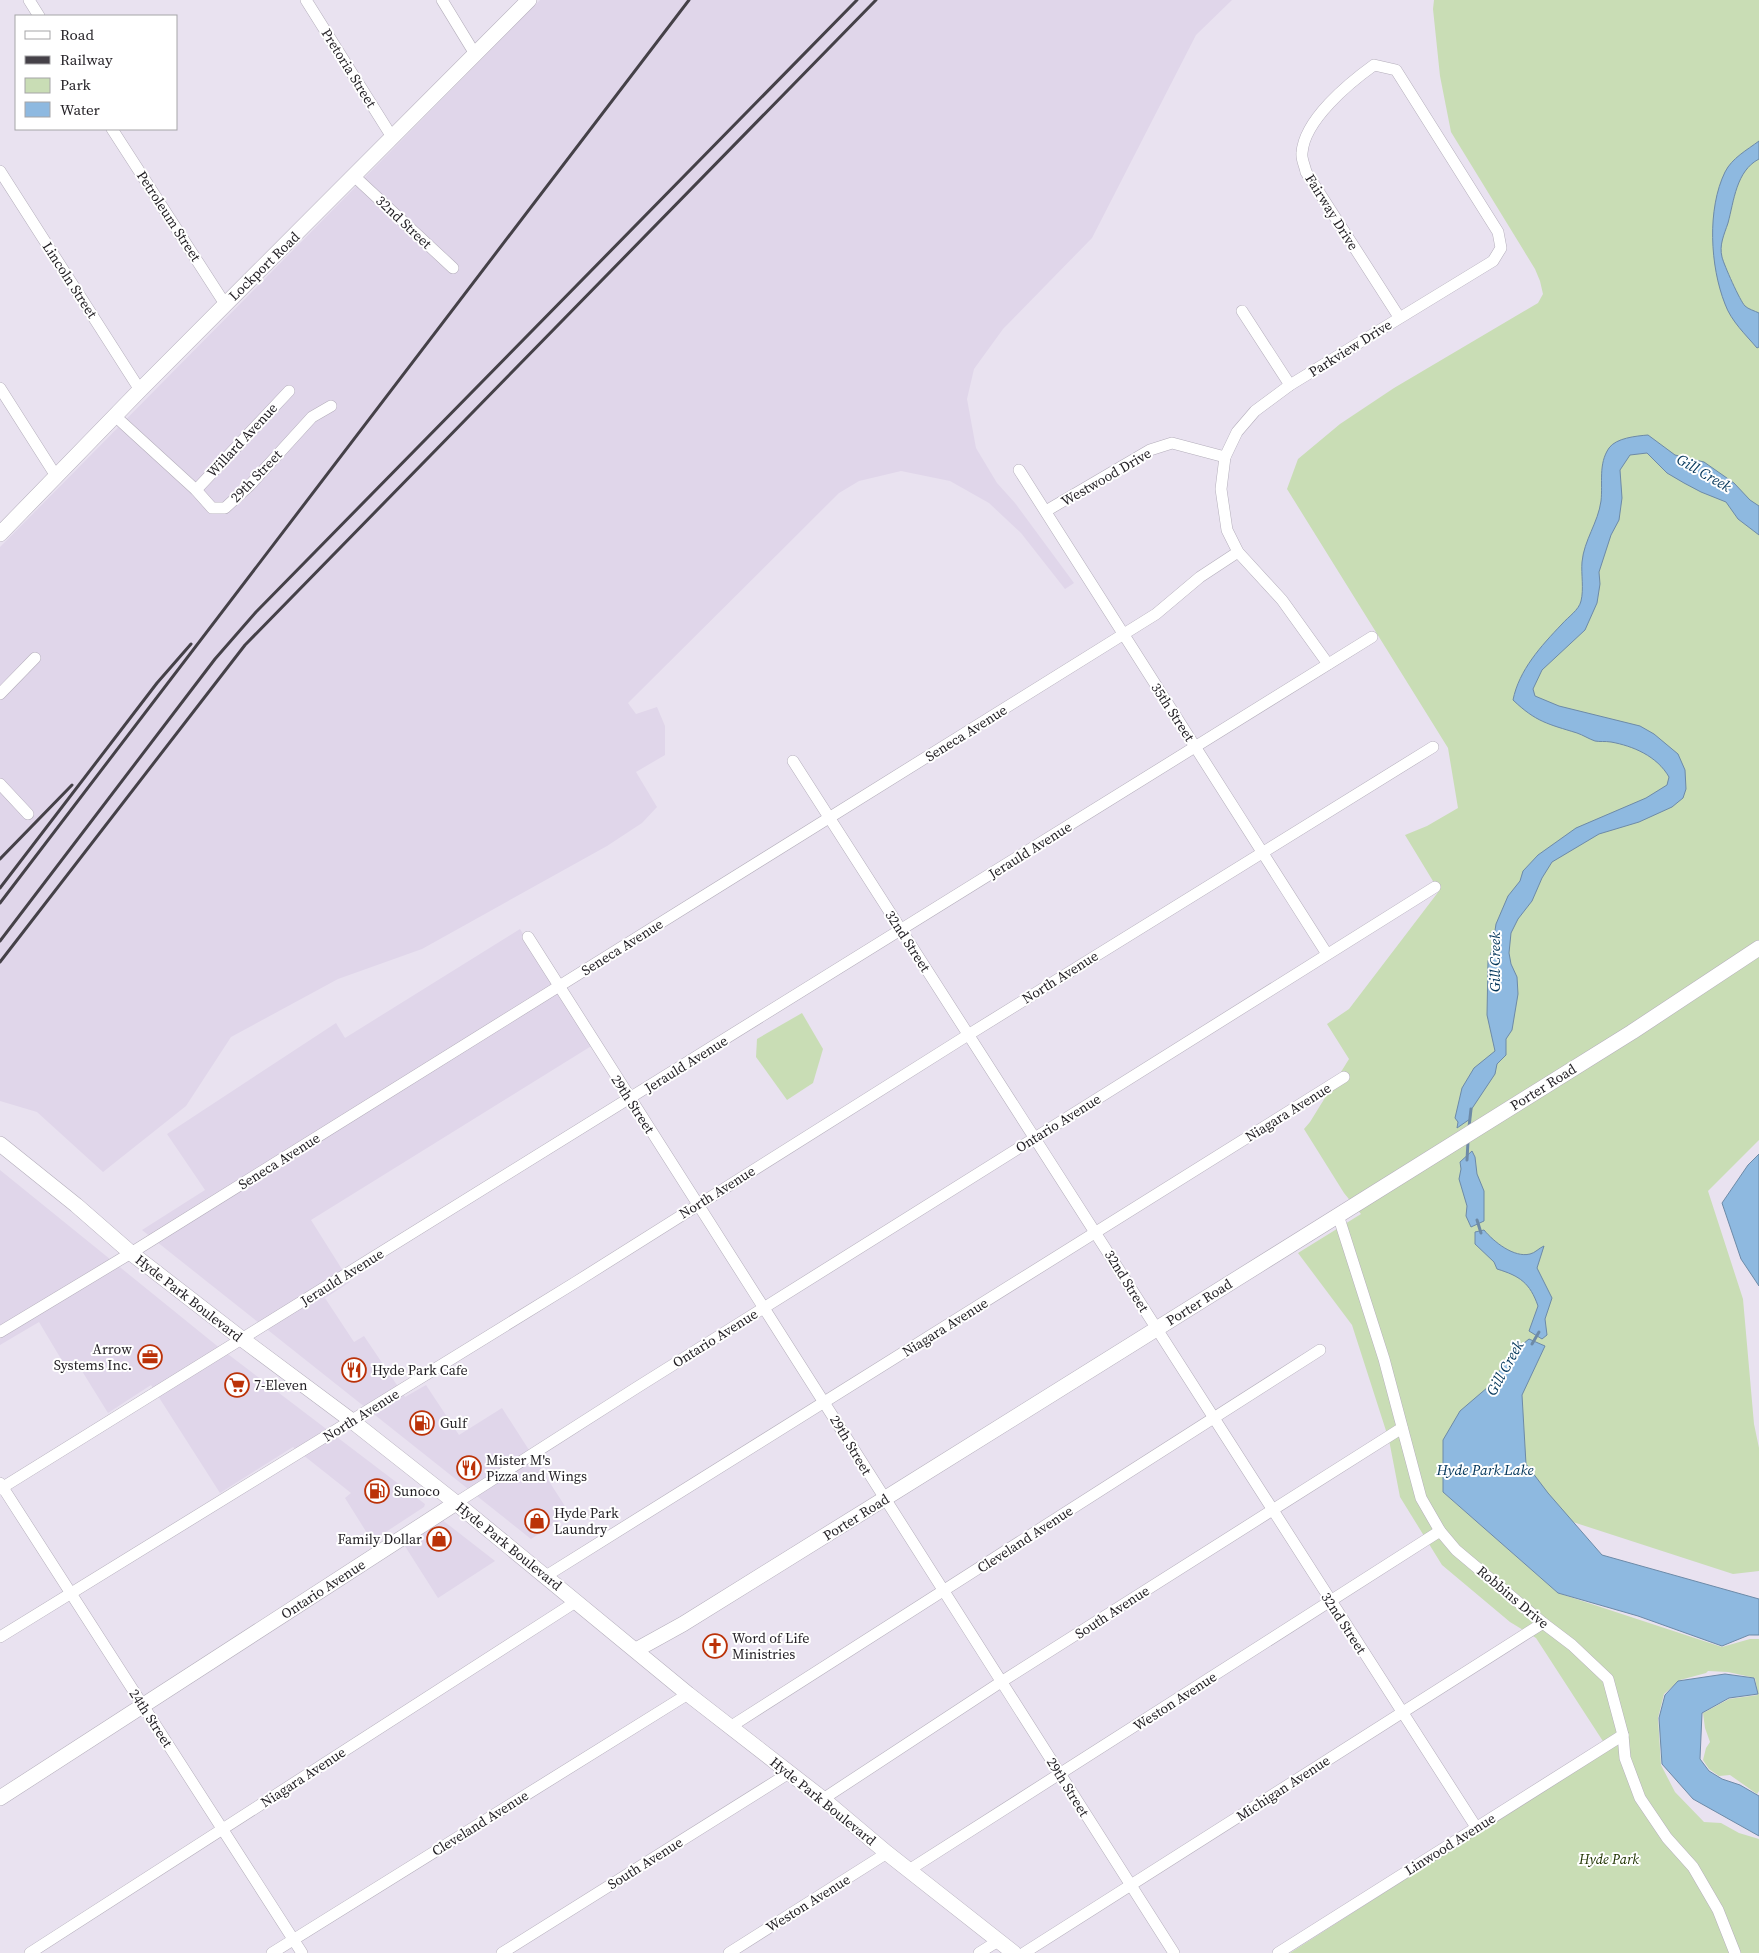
<svg xmlns="http://www.w3.org/2000/svg" width="1759" height="1953" font-family="'Source Serif 4',serif">
<style>
.built{fill:#e0d6ea}
.green{fill:#c9ddb5}
.water{fill:#8eb9e0;stroke:#6d8aa7}
.lines{fill:none;stroke-linecap:round;stroke-linejoin:round}
.stream{stroke:#6d8aa7;stroke-width:3}
.street-casing{stroke:#b4aebb;stroke-width:12}
.secondary-casing{stroke:#b4aebb;stroke-width:16}
.street{stroke:#fff;stroke-width:11}
.secondary{stroke:#fff;stroke-width:15}
.rail{stroke:#454148;stroke-width:3}
.labels{text-anchor:middle;stroke-width:4;stroke-linejoin:round;paint-order:stroke}
.street-label{font-size:14px;fill:#211e23;stroke:#fff}
.poi-label{font-size:14px;fill:#211e23;stroke:#fff;text-anchor:start}
.park-label{font-size:14px;font-style:italic;fill:#203400;stroke:#fff}
.water-label{font-size:15px;font-style:italic;fill:#013459;stroke:#fff}
</style>
<rect width="100%" height="100%" fill="#e9e2f0"/>
<!-- built -->
<g class="built">
<polygon points="540,0 1232,0 1196,35 1092,238 1003,329 974,369 967,399 976,448 997,483 1015,503 1074,583 1065,589 1021,533 989,503 950,481 901,471 859,481 839,493 628,703 636,714 657,707 665,726 665,755 636,772 657,807 642,823 607,846 422,949 338,979 231,1037 186,1106 103,1172 37,1112 0,1101 0,547"/>
<polygon points="520,929 593,1045 311,1220 350,1282 325,1298 354,1342 364,1336 405,1397 426,1385 459,1435 502,1408 570,1514 531,1539 142,1230 205,1190 167,1134 336,1023 345,1038"/>
<polygon points="0,1170 216,1345 425,1504 424,1507 372,1541 345,1498 351,1493 293,1447 220,1493 151,1385 108,1413 77,1363 67,1369 39,1322 0,1345"/>
<polygon points="441,1519 495,1561 438,1598 403,1543"/>
</g>
<!-- green -->
<g class="green">
<polygon points="1434,0 1759,0 1759,1140 1708,1191 1743,1299 1754,1424 1759,1448 1759,1571 1733,1574 1539,1511 1443,1440 1443,1492 1558,1593 1722,1647 1750,1639 1759,1639 1759,1791 1757,1794 1730,1775 1719,1776 1709,1769 1703,1760 1706,1748 1710,1742 1705,1728 1703,1713 1729,1699 1758,1695 1755,1678 1728,1672 1708,1671 1706,1673 1680,1680 1664,1694 1658,1718 1661,1765 1675,1792 1704,1822 1721,1823 1739,1833 1759,1839 1759,1953 1290,1953 1608,1749 1536,1638 1510,1622 1442,1565 1400,1497 1389,1440 1352,1325 1298,1253 1361,1214 1344,1193 1304,1129 1310,1122 1349,1059 1327,1024 1349,1009 1439,891 1405,835 1427,826 1458,808 1448,748 1287,489 1298,459 1340,424 1394,388 1538,303 1543,294 1540,281 1535,269 1451,132 1440,76 1433,9"/>
<polygon points="802,1013 823,1049 813,1083 787,1100 756,1057 757,1039"/>
</g>
<!-- water -->
<g class="water">
<path d="M1759,141V159C1736,171 1734,201 1728,223C1724,235 1719,245 1722,257C1724,265 1740,301 1745,306C1748,309 1755,311 1759,313V347L1757,348C1746,335 1731,321 1725,304C1710,266 1707,209 1725,172C1732,158 1747,150 1759,141Z"/>
<path d="M1648,435L1675,455L1704,462L1734,483L1750,500L1759,506V535L1738,519L1726,502L1701,492L1684,483L1667,473L1647,453L1630,455L1620,470L1622,498L1619,520L1611,535L1599,572L1600,584L1597,603L1585,630L1542,670L1533,689L1535,696L1559,706L1640,726L1654,734L1678,754L1685,770L1686,789L1683,798L1672,807L1639,822L1599,834L1552,862L1542,878L1532,901L1518,919L1511,933L1509,953L1511,964L1517,977L1518,994L1512,1030L1506,1039V1055L1497,1064L1495,1074L1471,1110L1470,1119L1457,1128L1458,1122L1455,1118L1462,1088L1474,1068L1495,1051L1487,1015L1488,961L1492,950L1496,924L1508,896L1520,881L1523,871L1538,855L1576,828L1646,798L1667,785L1669,777C1657,756 1633,746 1611,742C1605,741 1600,742 1595,741C1589,739 1583,735 1577,733C1548,724 1536,722 1513,700C1519,670 1541,646 1562,624C1568,617 1579,610 1581,601C1584,589 1581,574 1582,562C1584,540 1598,523 1601,501C1603,483 1598,464 1609,448C1616,438 1636,436 1648,435Z"/>
<polygon points="1472,1151 1475,1157 1477,1174 1484,1191 1484,1221 1471,1227 1466,1216 1467,1206 1459,1179 1461,1169 1460,1162"/>
<polygon points="1759,1154 1759,1286 1741,1259 1722,1203 1748,1165"/>
<path d="M1484,1230C1494,1242 1514,1258 1530,1254C1535,1253 1539,1248 1544,1246L1537,1268L1552,1298L1545,1319L1547,1335L1542,1339L1529,1331L1538,1306C1530,1283 1520,1276 1497,1269L1494,1262L1475,1244V1232Z"/>
<polygon points="1529,1339 1545,1346 1522,1395 1526,1464 1548,1493 1602,1555 1759,1599 1759,1635 1749,1635 1722,1646 1638,1616 1558,1593 1443,1492 1443,1440 1460,1411 1488,1387 1513,1352"/>
<polygon points="1725,1674 1754,1678 1758,1694 1729,1698 1702,1713 1700,1759 1709,1771 1722,1779 1740,1785 1759,1796 1759,1836 1693,1799 1662,1764 1659,1718 1665,1695 1678,1681"/>
</g>
<g class="lines">
<!-- stream -->
<g class="stream">
<polyline points="1469,1127 1471,1109"/>
<polyline points="1467,1160 1468,1141"/>
<polyline points="1477,1220 1481,1233"/>
<polyline points="1532,1344 1539,1332"/>
</g>
<!-- street casing -->
<g class="street-casing">
<g id="street">
<polyline points="29,0 39,16"/>
<polyline points="306,0 392,137"/>
<polyline points="442,0 475,54"/>
<polyline points="112,129 225,304"/>
<polyline points="0,171 140,390"/>
<polyline points="354,176 453,268"/>
<polyline points="1242,311 1290,385"/>
<polyline points="0,388 56,476"/>
<polyline points="115,416 196,490 212,508 225,508 250,485 312,417 331,406"/>
<polyline points="1019,470 1327,954"/>
<polyline points="196,490 289,391"/>
<polyline points="1046,511 1150,450 1172,443 1225,457"/>
<path d="M1328,664L1282,600L1238,552L1227,530L1221,489L1225,457L1237,432L1255,411L1290,385L1493,261L1501,248L1498,232L1396,70L1374,65C1349,83 1304,120 1302,153C1301,159 1305,166 1306,172L1399,317"/>
<polyline points="0,694 35,658"/>
<polyline points="793,761 1476,1827"/>
<polyline points="0,784 28,814"/>
<polyline points="528,937 1174,1953"/>
<polyline points="1338,1215 1384,1359 1421,1498 1440,1531 1456,1550 1543,1623 1572,1645 1608,1679 1623,1735 1625,1758 1640,1798 1667,1838 1693,1867 1718,1910 1735,1953"/>
<polyline points="0,1332 131,1253 1156,614 1200,577 1238,552"/>
<polyline points="0,1483 302,1953"/>
<polyline points="0,1489 1372,637"/>
<polyline points="456,1503 636,1388 1435,887"/>
<polyline points="546,1576 1344,1077"/>
<polyline points="0,1637 576,1282 968,1035 1433,747"/>
<polyline points="730,1727 1320,1350"/>
<polyline points="823,1799 1001,1682 1402,1428"/>
<polyline points="909,1870 1440,1531"/>
<polyline points="30,1953 577,1601"/>
<polyline points="272,1953 688,1694"/>
<polyline points="502,1953 789,1773"/>
<polyline points="729,1953 887,1853"/>
<polyline points="979,1953 998,1941"/>
<polyline points="1024,1953 1543,1623"/>
<polyline points="1278,1953 1623,1735"/>
</g>
</g>
<!-- secondary casing -->
<g class="secondary-casing">
<g id="secondary">
<polyline points="0,534 140,390 529,0"/>
<polyline points="0,1144 76,1205 131,1253 242,1339 352,1421 456,1503 688,1694 823,1799 887,1853 1014,1953"/>
<polyline points="636,1650 683,1624 884,1499 1632,1032 1759,948"/>
<polyline points="0,1798 456,1503"/>
</g>
</g>
<!-- street -->
<use href="#street" class="street"/>
<!-- secondary -->
<use href="#secondary" class="secondary"/>
<!-- rail -->
<g class="rail">
<polyline points="0,859 72,785"/>
<polyline points="0,888 157,683 191,644"/>
<polyline points="0,903 689,0"/>
<polyline points="0,941 215,659 256,612 857,0"/>
<polyline points="0,962 245,645 876,0"/>
</g>
</g>
<!-- icons -->
<defs>
<g id="office-ring" transform="scale(1.25)"><circle r="9.5" fill="#fff" stroke="#bb3208" stroke-width="1.5"/><path d="M-6-3h4V-5.5h4V-3h4V5H-6ZM-1-4.5V-3h2v-1.5ZM-6 0V1H6V0Z" fill="#bb3208"/></g>
<g id="restaurant-ring" transform="scale(1.25)"><circle r="9.5" fill="#fff" stroke="#bb3208" stroke-width="1.5"/><path d="M-5-6h1v4h1v-4h1v4h1v-4h1v5L-1.5 .5V6h-2V.5L-5-1ZM5-6V6H3V1.5H1.5Q1.5-4 5-6Z" fill="#bb3208"/></g>
<g id="supermarket-ring" transform="scale(1.25)"><circle r="9.5" fill="#fff" stroke="#bb3208" stroke-width="1.5"/><path d="M-6-5.5h2.5l.6 2H6L4.5 2H-2.5L-4.4-4H-6ZM-1.5 3.2a1.3 1.3 0 1 0 .1 0ZM3 3.2a1.3 1.3 0 1 0 .1 0Z" fill="#bb3208"/></g>
<g id="fuel-ring" transform="scale(1.25)"><circle r="9.5" fill="#fff" stroke="#bb3208" stroke-width="1.5"/><path d="M-5.5-6h7V0h2V4h1.3V-2.5L3-4.5l.8-.8L6-3V5H2.5V1h-1V6h-7ZM-4.2-4.7v3.2H.2V-4.7Z" fill="#bb3208"/></g>
<g id="shop-ring" transform="scale(1.25)"><circle r="9.5" fill="#fff" stroke="#bb3208" stroke-width="1.5"/><path d="M-5-2.5h2.3a2.7 3.5 0 0 1 5.4 0H5L5.5 6h-11ZM-1.5-2.5h3a1.5 2.3 0 0 0-3 0Z" fill="#bb3208"/></g>
<g id="church-ring" transform="scale(1.25)"><circle r="9.5" fill="#fff" stroke="#bb3208" stroke-width="1.5"/><path d="M-1.2-6h2.4v3.5h3.3v2.4h-3.3V6h-2.4V-.1h-3.3v-2.4h3.3Z" fill="#bb3208"/></g>
</defs>
<g fill-rule="evenodd">
<use href="#office-ring" x="150" y="1357"/>
<use href="#restaurant-ring" x="354" y="1370"/>
<use href="#supermarket-ring" x="237" y="1385"/>
<use href="#fuel-ring" x="422" y="1423"/>
<use href="#restaurant-ring" x="469" y="1468"/>
<use href="#fuel-ring" x="377" y="1491"/>
<use href="#shop-ring" x="537" y="1521"/>
<use href="#shop-ring" x="439" y="1539"/>
<use href="#church-ring" x="715" y="1646"/>
</g>
<g class="labels">
<!-- street labels -->
<g class="street-label">
<text transform="translate(349 68) rotate(58)" y="5">Pretoria Street</text>
<text transform="translate(1332 212) rotate(58)" y="5">Fairway Drive</text>
<text transform="translate(169 216) rotate(57)" y="5">Petroleum Street</text>
<text transform="translate(404 222) rotate(43)" y="5">32nd Street</text>
<text transform="translate(264 266) rotate(-44)" y="5">Lockport Road</text>
<text transform="translate(70 280) rotate(57)" y="5">Lincoln Street</text>
<text transform="translate(1350 348) rotate(-32)" y="5">Parkview Drive</text>
<text transform="translate(242 440) rotate(-47)" y="5">Willard Avenue</text>
<text transform="translate(256 476) rotate(-46)" y="5">29th Street</text>
<text transform="translate(1106 477) rotate(-30)" y="5">Westwood Drive</text>
<text transform="translate(1173 712) rotate(57)" y="5">35th Street</text>
<text transform="translate(966 733) rotate(-32)" y="5">Seneca Avenue</text>
<text transform="translate(1030 850) rotate(-32)" y="5">Jerauld Avenue</text>
<text transform="translate(908 941) rotate(57)" y="5">32nd Street</text>
<text transform="translate(622 947) rotate(-32)" y="5">Seneca Avenue</text>
<text transform="translate(1060 977) rotate(-32)" y="5">North Avenue</text>
<text transform="translate(686 1064) rotate(-32)" y="5">Jerauld Avenue</text>
<text transform="translate(1543 1087) rotate(-32)" y="5">Porter Road</text>
<text transform="translate(633 1104) rotate(57)" y="5">29th Street</text>
<text transform="translate(1288 1112) rotate(-32)" y="5">Niagara Avenue</text>
<text transform="translate(1058 1123) rotate(-32)" y="5">Ontario Avenue</text>
<text transform="translate(279 1161) rotate(-32)" y="5">Seneca Avenue</text>
<text transform="translate(717 1192) rotate(-32)" y="5">North Avenue</text>
<text transform="translate(342 1277) rotate(-32)" y="5">Jerauld Avenue</text>
<text transform="translate(1127 1281) rotate(58)" y="5">32nd Street</text>
<text transform="translate(189 1298) rotate(38)" y="5">Hyde Park Boulevard</text>
<text transform="translate(1199 1302) rotate(-32)" y="5">Porter Road</text>
<text transform="translate(945 1327) rotate(-32)" y="5">Niagara Avenue</text>
<text transform="translate(715 1338) rotate(-32)" y="5">Ontario Avenue</text>
<text transform="translate(361 1415) rotate(-32)" y="5">North Avenue</text>
<text transform="translate(851 1445) rotate(59)" y="5">29th Street</text>
<text transform="translate(856 1517) rotate(-32)" y="5">Porter Road</text>
<text transform="translate(1025 1539) rotate(-33)" y="5">Cleveland Avenue</text>
<text transform="translate(509 1546) rotate(39)" y="5">Hyde Park Boulevard</text>
<text transform="translate(323 1589) rotate(-33)" y="5">Ontario Avenue</text>
<text transform="translate(1513 1597) rotate(40)" y="5">Robbins Drive</text>
<text transform="translate(1112 1612) rotate(-33)" y="5">South Avenue</text>
<text transform="translate(1344 1623) rotate(57)" y="5">32nd Street</text>
<text transform="translate(1175 1701) rotate(-33)" y="5">Weston Avenue</text>
<text transform="translate(151 1718) rotate(57)" y="5">24th Street</text>
<text transform="translate(303 1777) rotate(-33)" y="5">Niagara Avenue</text>
<text transform="translate(1068 1787) rotate(58)" y="5">29th Street</text>
<text transform="translate(1283 1788) rotate(-33)" y="5">Michigan Avenue</text>
<text transform="translate(823 1801) rotate(39)" y="5">Hyde Park Boulevard</text>
<text transform="translate(480 1823) rotate(-32)" y="5">Cleveland Avenue</text>
<text transform="translate(1450 1844) rotate(-32)" y="5">Linwood Avenue</text>
<text transform="translate(645 1863) rotate(-32)" y="5">South Avenue</text>
<text transform="translate(808 1903) rotate(-32)" y="5">Weston Avenue</text>
</g>
<!-- poi labels -->
<g class="poi-label">
<text x="132" y="1354" text-anchor="end">Arrow<tspan x="132" dy="16">Systems Inc.</tspan></text>
<text x="372" y="1375">Hyde Park Cafe</text>
<text x="254" y="1390">7-Eleven</text>
<text x="440" y="1428">Gulf</text>
<text x="486" y="1465">Mister M's<tspan x="486" dy="16">Pizza and Wings</tspan></text>
<text x="394" y="1496">Sunoco</text>
<text x="554" y="1518">Hyde Park<tspan x="554" dy="16">Laundry</tspan></text>
<text x="422" y="1544" text-anchor="end">Family Dollar</text>
<text x="732" y="1643">Word of Life<tspan x="732" dy="16">Ministries</tspan></text>
</g>
<!-- park labels -->
<g class="park-label">
<text x="1609" y="1864">Hyde Park</text>
</g>
<!-- water labels -->
<g class="water-label">
<text transform="translate(1704 473) rotate(30)" y="5">Gill Creek</text>
<text transform="translate(1495 962) rotate(-90)" y="5">Gill Creek</text>
<text transform="translate(1505 1368) rotate(-61)" y="5">Gill Creek</text>
<text x="1485" y="1475">Hyde Park Lake</text>
</g>
</g>
<!-- legend -->
<rect x="15" y="15" width="162" height="115" fill="#ffffff" stroke="#a6a5a7"/>
<rect x="25" y="31" width="25" height="8" fill="#ffffff" stroke="#a6a5a7"/>
<text x="60" y="40" font-size="15" fill="#211e23">Road</text>
<rect x="25" y="56" width="25" height="8" fill="#454148" stroke="#a6a5a7"/>
<text x="60" y="65" font-size="15" fill="#211e23">Railway</text>
<rect x="25" y="78" width="25" height="15" fill="#c9ddb5" stroke="#a6a5a7"/>
<text x="60" y="90" font-size="15" fill="#211e23">Park</text>
<rect x="25" y="102" width="25" height="15" fill="#8eb9e0" stroke="#a6a5a7"/>
<text x="60" y="115" font-size="15" fill="#211e23">Water</text>
</svg>
